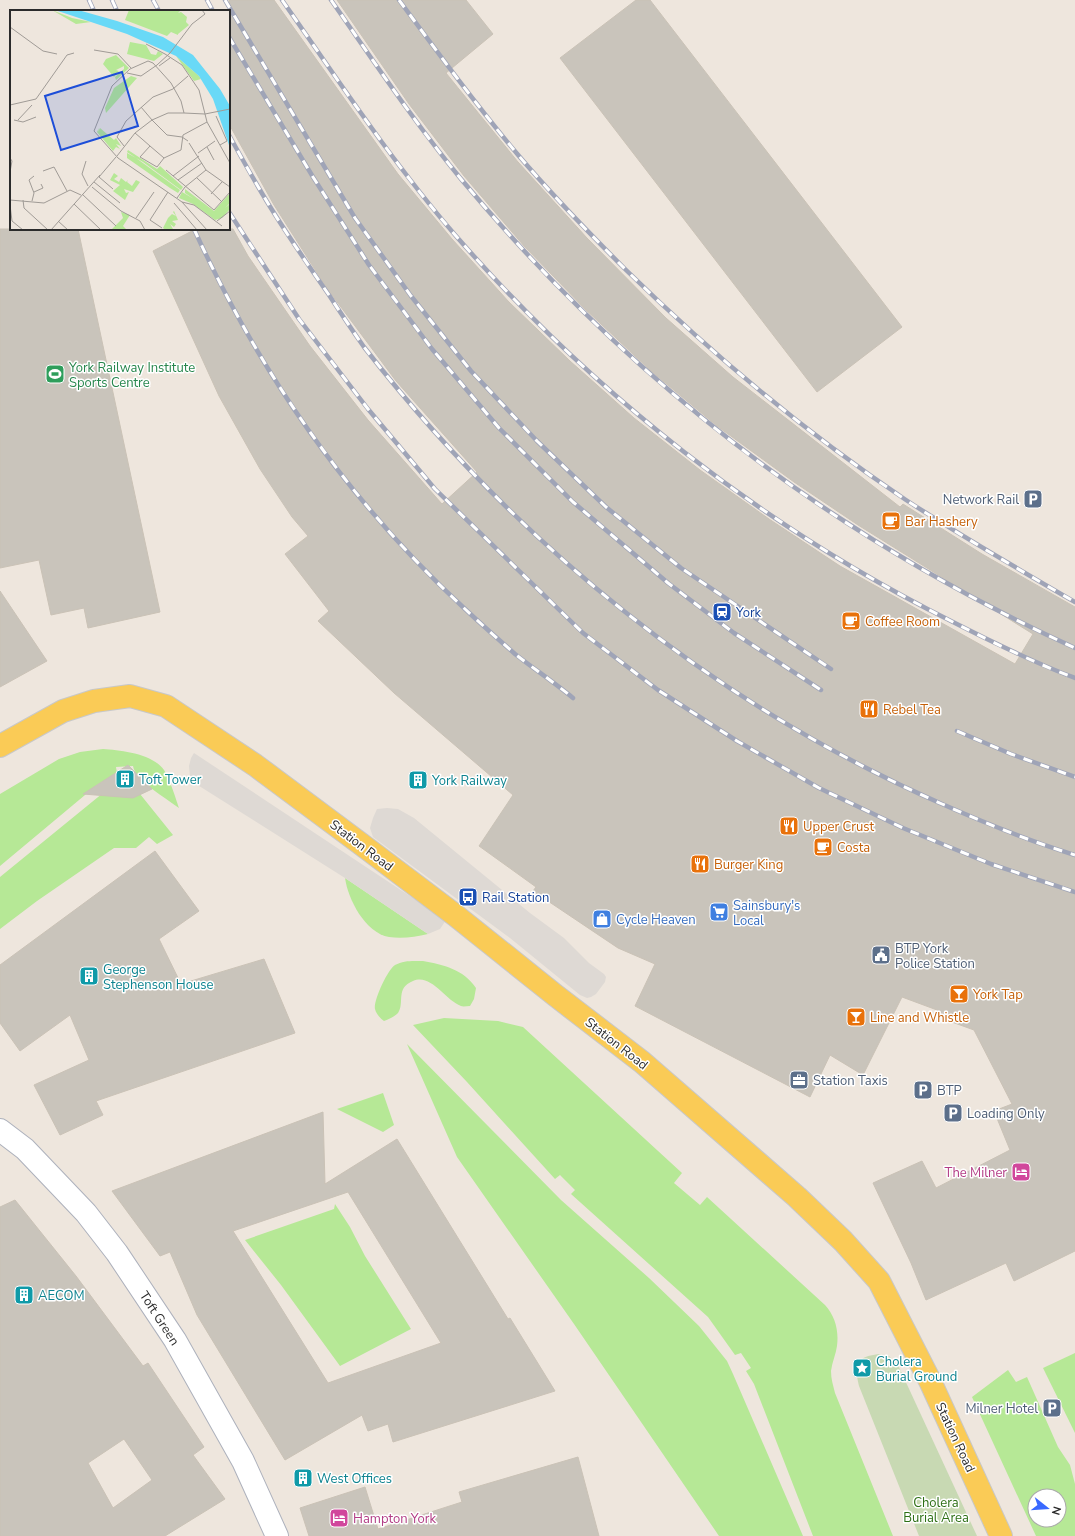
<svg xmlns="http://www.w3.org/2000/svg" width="1075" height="1536" font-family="'Nunito Sans',sans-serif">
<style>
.green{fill:#b6e896;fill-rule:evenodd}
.cemetery{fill:#c8d9b3}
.plaza{fill:#ded9d4}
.building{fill:#c9c4bb;stroke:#cac2b6;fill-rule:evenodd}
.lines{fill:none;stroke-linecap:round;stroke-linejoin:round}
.street-casing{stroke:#adb1bc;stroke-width:24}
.primary-casing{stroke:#c8c8c8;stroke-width:24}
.street{stroke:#fff;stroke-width:22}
.primary{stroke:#facb56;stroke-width:22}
.rail-casing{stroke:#9fa4b7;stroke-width:4.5}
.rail{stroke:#fff;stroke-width:3;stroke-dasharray:9;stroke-linecap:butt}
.labels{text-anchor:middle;stroke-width:3;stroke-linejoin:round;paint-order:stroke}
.leisure-label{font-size:13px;fill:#27864d;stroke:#fff;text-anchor:start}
.service-label{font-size:13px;fill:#4e5e75;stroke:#fff;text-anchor:start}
.food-label{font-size:13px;fill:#c56008;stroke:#fff;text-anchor:start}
.transit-label{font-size:13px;fill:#164399;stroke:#fff;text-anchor:start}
.culture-label{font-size:13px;fill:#0d838f;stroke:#fff;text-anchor:start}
.street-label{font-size:13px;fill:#2b2b2b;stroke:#fff}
.shop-label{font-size:13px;fill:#366cbe;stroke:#fff;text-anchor:start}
.hotel-label{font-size:13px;fill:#b23c85;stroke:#fff;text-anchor:end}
.park-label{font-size:13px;fill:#2d6f15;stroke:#fff}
.inset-road{fill:none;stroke:#a09b96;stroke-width:1}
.view{fill:#1d4ed8;fill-opacity:0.15;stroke:#1d4ed8;stroke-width:2}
.inset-edge{fill:none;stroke:#2b2b2b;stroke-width:2}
</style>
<rect width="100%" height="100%" fill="#eee6dd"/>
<!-- green -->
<g class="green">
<path d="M103,749C121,750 153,754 164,770C169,777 176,799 179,808C167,799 135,780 133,766L116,767L117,773L97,785L0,866V794L59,759L80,752Z"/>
<polygon points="103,793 140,794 173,835 157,844 149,837 136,848 114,848 37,901 0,929 0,877"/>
<path d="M345,878L428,934C415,937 402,939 389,937C365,933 348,899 345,878Z"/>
<path d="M423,961C444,965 463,969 476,988L474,999L470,1006C467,1006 463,1007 461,1006C445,1000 431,973 413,981C395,988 405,1003 398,1013C394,1017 389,1019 384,1021C381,1019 376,1014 375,1009C373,1001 388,969 395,965C404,960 413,961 423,961Z"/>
<path d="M444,1018L498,1021L523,1027L682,1173L674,1183L700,1205L707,1197L825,1305C835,1316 839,1330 837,1346C836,1354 832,1362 831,1371C831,1379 833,1385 835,1393L893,1536H813L754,1384L746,1371L751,1368L741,1353L735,1355L708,1317L571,1194L575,1190L560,1175L555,1179L467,1082L413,1025Z"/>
<polygon points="407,1044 561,1200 649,1278 699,1326 727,1361 733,1374 803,1536 719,1536 574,1324 457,1157"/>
<polygon points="383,1093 394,1125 383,1132 337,1109"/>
<polygon points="335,1204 350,1227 365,1256 411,1329 340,1366 281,1285 245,1240 334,1209"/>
<polygon points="1075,1353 1075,1433 1043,1368"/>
<path d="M1008,1370L1016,1382L1027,1377L1058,1447L1070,1465L1075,1484V1536H1036L972,1397ZM1035,1496H1059V1520H1035Z"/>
</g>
<!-- cemetery -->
<path class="cemetery" d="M879,1354L889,1356L898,1365L977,1536H919L859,1386C854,1365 855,1357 879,1354Z"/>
<!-- plaza -->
<g class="plaza">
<polygon points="194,753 446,920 440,929 428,934 345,878 196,784 190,777 189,766 191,758"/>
<polygon points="387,808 398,809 414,818 530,913 564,938 589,963 604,974 606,977 605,982 596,994 591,997 587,998 580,995 510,938 373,837 370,828 373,818 377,809"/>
</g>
<!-- building -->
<g class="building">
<polygon points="229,0 274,0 398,174 452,239 509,302 570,361 634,418 700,470 769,519 840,566 1015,664 1033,634 858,525 794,482 717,426 651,371 585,309 524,246 464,176 409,104 337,0 466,0 493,34 446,73 518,162 587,238 666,318 733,377 900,507 903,504 982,554 1075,607 1075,1251 1014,1281 1006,1263 926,1300 911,1263 873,1183 922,1161 936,1188 1010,1150 994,1111 1012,1104 974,1030 938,1017 937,1010 902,997 863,1075 830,1055 810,1097 635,1006 655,964 618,948 533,891 536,887 479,846 513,795 394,693 318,621 329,611 285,554 308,536 292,517 260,469 219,396 153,251 196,229 233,229 248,256 310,346 368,420 442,504 477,472 396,381 326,287 274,205 229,124"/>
<polygon points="636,0 650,0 902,327 817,392 560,58"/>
<polygon points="0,229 78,229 160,612 88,628 84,608 51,615 39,560 0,568"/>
<polygon points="0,591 47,661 0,687"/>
<polygon points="128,765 152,789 133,798 83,794"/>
<polygon points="155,851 199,911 159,939 181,984 264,959 295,1033 96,1101 103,1115 60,1135 34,1085 89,1060 70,1015 20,1051 0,1023 0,965"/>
<path d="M323,1112L325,1184L397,1139L508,1319L510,1318L555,1391L393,1442L388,1424L368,1431L362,1415L285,1460L197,1315L170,1252L160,1256L112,1191ZM348,1192L441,1343L328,1383L233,1231Z"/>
<path d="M15,1200L76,1276L143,1366L148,1363L204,1447L193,1455L225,1499L165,1536H0V1207ZM124,1439L152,1480L113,1508L88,1463Z"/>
<polygon points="578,1457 599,1536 309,1536 300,1508 365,1487 378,1529 462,1502 459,1492"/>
</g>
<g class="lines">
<!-- street casing -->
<g class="street-casing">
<polyline id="street" points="0,1130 25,1149 86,1213 117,1253 175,1340 243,1461 277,1536"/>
</g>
<!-- primary casing -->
<g class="primary-casing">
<polyline id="primary" points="0,746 63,711 94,701 130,696 166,706 255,765 361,844 455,915 555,995 642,1062 797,1197 843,1241 879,1281 930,1381 1001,1536"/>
</g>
<!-- street -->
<use href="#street" class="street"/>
<!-- primary -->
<use href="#primary" class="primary"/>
<!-- rail casing -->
<g class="rail-casing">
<g id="rail">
<polyline points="89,0 94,11"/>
<polyline points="112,0 117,11"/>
<polyline points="153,0 159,11"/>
<polyline points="207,0 213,11"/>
<polyline points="225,0 355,218 411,296 471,371 537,441 606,507 681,568 831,669"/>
<path d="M282,0C338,80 392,162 456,236C594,394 762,526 949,620C990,641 1032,662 1075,678"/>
<path d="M331,0C373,60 414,122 461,179C631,383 834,538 1075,648"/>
<path d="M399,0C438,53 477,106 519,156C553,196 589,233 626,270C712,354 806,433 906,500C961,536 1018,569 1075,602"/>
<polyline points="229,37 313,177 369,265 432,349 499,428 573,502 668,583 734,633 821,690"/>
<path d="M229,135C240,155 251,175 263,195C283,229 306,262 329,295C340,312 352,330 364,347C516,543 714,704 942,804C985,823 1029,841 1075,855"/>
<polyline points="229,212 299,319 368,409 435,489 583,633 658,690 737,741 819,788 903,828 991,864 1075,892"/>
<path d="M194,229C259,372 349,502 465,609C481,624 498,639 515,654C534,669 555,683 573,698"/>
<polyline points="957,731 1011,754 1075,777"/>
</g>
</g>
<!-- rail -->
<use href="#rail" class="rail"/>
</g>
<!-- icons -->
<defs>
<g id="stadium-square" transform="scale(1)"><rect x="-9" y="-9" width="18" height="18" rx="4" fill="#2e9e5b" stroke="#fff"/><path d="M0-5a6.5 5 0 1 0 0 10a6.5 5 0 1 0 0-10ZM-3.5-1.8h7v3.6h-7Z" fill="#fff"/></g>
<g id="parking-square" transform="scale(1)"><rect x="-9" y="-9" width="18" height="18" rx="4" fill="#5c6f8a" stroke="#fff"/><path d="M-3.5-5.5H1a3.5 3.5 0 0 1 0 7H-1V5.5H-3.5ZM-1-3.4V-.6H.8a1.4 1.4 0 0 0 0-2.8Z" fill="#fff"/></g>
<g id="cafe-square" transform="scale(1)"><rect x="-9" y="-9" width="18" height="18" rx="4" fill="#e8710a" stroke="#fff"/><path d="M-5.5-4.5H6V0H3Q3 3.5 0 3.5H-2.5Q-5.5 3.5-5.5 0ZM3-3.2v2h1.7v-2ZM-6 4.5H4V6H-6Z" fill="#fff"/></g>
<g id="station-square" transform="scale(1)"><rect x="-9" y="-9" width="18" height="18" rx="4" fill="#1a4fb4" stroke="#fff"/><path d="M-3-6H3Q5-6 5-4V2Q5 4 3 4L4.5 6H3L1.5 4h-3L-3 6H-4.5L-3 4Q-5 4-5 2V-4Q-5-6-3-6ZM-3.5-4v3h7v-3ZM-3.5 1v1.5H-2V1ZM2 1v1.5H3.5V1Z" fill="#fff"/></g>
<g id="restaurant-square" transform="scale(1)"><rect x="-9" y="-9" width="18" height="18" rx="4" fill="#e8710a" stroke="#fff"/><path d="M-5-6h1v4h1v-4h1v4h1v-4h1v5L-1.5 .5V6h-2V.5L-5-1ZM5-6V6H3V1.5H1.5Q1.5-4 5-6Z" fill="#fff"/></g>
<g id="building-square" transform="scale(1)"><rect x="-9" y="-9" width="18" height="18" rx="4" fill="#0f9aa8" stroke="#fff"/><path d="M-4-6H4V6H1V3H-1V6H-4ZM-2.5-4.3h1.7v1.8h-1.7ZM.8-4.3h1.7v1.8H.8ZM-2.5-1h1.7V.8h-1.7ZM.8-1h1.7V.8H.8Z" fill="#fff"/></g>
<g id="bus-square" transform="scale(1)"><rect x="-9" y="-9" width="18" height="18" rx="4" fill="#1a4fb4" stroke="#fff"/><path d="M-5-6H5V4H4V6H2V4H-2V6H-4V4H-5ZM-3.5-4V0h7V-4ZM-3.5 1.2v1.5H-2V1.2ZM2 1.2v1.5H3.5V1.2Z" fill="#fff"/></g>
<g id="supermarket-square" transform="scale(1)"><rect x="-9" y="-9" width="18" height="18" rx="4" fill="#3f7fe0" stroke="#fff"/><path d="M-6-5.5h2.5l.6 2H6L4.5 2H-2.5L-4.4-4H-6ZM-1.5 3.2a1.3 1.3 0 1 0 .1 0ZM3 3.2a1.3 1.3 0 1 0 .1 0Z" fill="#fff"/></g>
<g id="shop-square" transform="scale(1)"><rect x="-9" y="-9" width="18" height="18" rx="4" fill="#3f7fe0" stroke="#fff"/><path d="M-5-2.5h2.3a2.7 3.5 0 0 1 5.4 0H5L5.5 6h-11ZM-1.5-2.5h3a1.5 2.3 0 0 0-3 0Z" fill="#fff"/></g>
<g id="civic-square" transform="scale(1)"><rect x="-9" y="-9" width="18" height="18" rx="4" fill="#5c6f8a" stroke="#fff"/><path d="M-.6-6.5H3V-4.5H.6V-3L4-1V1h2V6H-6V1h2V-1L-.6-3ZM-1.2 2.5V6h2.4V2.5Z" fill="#fff"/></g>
<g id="bar-square" transform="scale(1)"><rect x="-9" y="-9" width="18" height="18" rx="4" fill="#e8710a" stroke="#fff"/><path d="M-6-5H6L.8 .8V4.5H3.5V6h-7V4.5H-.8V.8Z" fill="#fff"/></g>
<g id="office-square" transform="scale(1)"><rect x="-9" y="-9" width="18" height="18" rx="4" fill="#5c6f8a" stroke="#fff"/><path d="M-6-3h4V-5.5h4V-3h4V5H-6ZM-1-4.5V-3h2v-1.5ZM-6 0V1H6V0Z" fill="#fff"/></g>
<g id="hotel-square" transform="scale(1)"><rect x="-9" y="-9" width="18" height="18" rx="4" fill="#d1479c" stroke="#fff"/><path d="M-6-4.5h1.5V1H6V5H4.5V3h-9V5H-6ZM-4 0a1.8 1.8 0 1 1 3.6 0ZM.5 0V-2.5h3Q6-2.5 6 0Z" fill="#fff"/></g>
<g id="sight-square" transform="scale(1)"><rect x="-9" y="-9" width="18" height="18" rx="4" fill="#0f9aa8" stroke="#fff"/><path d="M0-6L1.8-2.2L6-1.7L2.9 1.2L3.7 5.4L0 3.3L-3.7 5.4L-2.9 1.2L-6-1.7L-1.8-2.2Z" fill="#fff"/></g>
</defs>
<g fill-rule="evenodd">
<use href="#stadium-square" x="55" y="374"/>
<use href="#parking-square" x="1033" y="499"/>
<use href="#cafe-square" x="891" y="521"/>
<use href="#station-square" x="722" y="612"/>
<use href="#cafe-square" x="851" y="621"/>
<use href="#restaurant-square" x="869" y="709"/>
<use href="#building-square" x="125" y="779"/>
<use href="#building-square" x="418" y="780"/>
<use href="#restaurant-square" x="789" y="826"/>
<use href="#cafe-square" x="823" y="847"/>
<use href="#restaurant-square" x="700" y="864"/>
<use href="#bus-square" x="468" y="897"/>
<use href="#supermarket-square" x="719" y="912"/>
<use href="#shop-square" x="602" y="919"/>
<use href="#civic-square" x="881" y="955"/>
<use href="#building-square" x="89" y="976"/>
<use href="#bar-square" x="959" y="994"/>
<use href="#bar-square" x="856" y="1017"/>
<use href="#office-square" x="799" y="1080"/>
<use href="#parking-square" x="923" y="1090"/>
<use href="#parking-square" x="953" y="1113"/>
<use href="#hotel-square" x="1021" y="1172"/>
<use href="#building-square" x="24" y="1295"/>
<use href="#sight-square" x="862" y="1368"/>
<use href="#parking-square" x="1052" y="1408"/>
<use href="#building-square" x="303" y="1478"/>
<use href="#hotel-square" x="339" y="1518"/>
</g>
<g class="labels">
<!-- leisure labels -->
<g class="leisure-label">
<text x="69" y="372">York Railway Institute<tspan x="69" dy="15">Sports Centre</tspan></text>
</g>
<!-- service labels -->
<g class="service-label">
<text x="1019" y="504" text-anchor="end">Network Rail</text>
<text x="895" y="953">BTP York<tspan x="895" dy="15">Police Station</tspan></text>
<text x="813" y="1085">Station Taxis</text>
<text x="937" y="1095">BTP</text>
<text x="967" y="1118">Loading Only</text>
<text x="1038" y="1413" text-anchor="end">Milner Hotel</text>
</g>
<!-- food labels -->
<g class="food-label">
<text x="905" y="526">Bar Hashery</text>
<text x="865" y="626">Coffee Room</text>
<text x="883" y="714">Rebel Tea</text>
<text x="803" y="831">Upper Crust</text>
<text x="837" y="852">Costa</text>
<text x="714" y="869">Burger King</text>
<text x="973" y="999">York Tap</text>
<text x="870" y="1022">Line and Whistle</text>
</g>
<!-- transit labels -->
<g class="transit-label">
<text x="736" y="617">York</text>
<text x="482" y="902">Rail Station</text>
</g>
<!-- culture labels -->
<g class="culture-label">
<text x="139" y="784">Toft Tower</text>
<text x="432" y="785">York Railway</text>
<text x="103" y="974">George<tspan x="103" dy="15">Stephenson House</tspan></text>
<text x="38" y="1300">AECOM</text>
<text x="876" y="1366">Cholera<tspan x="876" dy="15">Burial Ground</tspan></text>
<text x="317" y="1483">West Offices</text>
</g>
<!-- street labels -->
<g class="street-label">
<text transform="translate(362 845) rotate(37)" y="5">Station Road</text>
<text transform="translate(617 1043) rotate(38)" y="5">Station Road</text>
<text transform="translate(160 1318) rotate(57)" y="5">Toft Green</text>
<text transform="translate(956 1437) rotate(65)" y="5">Station Road</text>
</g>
<!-- shop labels -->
<g class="shop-label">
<text x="733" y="910">Sainsbury's<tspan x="733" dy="15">Local</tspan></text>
<text x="616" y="924">Cycle Heaven</text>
</g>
<!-- hotel labels -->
<g class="hotel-label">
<text x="1007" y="1177">The Milner</text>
<text x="353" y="1523" text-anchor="start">Hampton York</text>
</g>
<!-- park labels -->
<g class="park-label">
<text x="936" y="1507">Cholera<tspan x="936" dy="15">Burial Area</tspan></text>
</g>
</g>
<!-- overview -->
<g transform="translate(10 10)">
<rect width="220" height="220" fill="#eee6dd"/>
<path d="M42,0L62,8L81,12L66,14ZM119,0H171L168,3L171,2L177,7L176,12L179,15L168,24V28V25L161,22L157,26L115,10ZM120,32L136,35L141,44L146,45L148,41L153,44L144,51L117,44ZM106,45L119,58L106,70L105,67L114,59V56L106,60L109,61L104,67L93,54L96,49ZM166,46L189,66L191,69L184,71ZM121,66L127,68L96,103L95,98L104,78ZM89,118L88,122L90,118L104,130L106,128L111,136L106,134L110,139L106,137L103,141L87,122ZM118,140L147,159L150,156L173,177L171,180L133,152L126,148L170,180L168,183L160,178L117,148V143L126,148L117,142ZM104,163L108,166L104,169L109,172L111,168L116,172L118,170L117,172L122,176L126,170L130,172L123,182L114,179L116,183L119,182L115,190L103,181L110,175L100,170ZM175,179L204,201L220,183V193L215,198L220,194V199L212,208L205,210L183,194L169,188L172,182L184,189L175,183ZM164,201L168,210L162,211L166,214L164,217L160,214L163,219L156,220L153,218L158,208L162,204L166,206L163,202ZM111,202L120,205L113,216L117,220H101L113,208Z" fill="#b6e896"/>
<path d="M45,0H68L107,11L153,27L183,45L210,79L220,96V138L203,89L189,66L166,46L117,24Z" fill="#69d9f7"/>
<path class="inset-road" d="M0,17L33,41L47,44M136,34L155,44M84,40L108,44L121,58M155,44L172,55L189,80L197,112L220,153M149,56L160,48M117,63L131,66L147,55L160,43L182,14L195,4L192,0M0,95L26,89L57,45L64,43M131,97L142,110M206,106L217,131L210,135M4,110L13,112L26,107M8,110L22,95M142,110L157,125L172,127L178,131M125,123L132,129L140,136L154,148L147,157L130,147L140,136M179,133L196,160L220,177M114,136L107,127L116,111L143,87L163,79L178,66M197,137L204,150M188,143L205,131M107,146L125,123L142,110L158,103H174M0,148L2,151L0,162M154,148L171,140L173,125L197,112M76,151L72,164L78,176M156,160L204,200L220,182M33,161L44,157L57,181M163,166L189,146M89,167L103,179M89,167L106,147M187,168L212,192M168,170L192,153M84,172L110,193M82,177L111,201L130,211L135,220M24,182L33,178L31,174M72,184L106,216M201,184L212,172M167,188L175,177L196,160M0,190L34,193L60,180L71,185M13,190L14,198L38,220M22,191L24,183L19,170L24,166M172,192L184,195L212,216M164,193L187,220M64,194L91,220M0,195L2,211L13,220M126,208L144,182M48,211L58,220M207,211L220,201M152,218L140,210L158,182M41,220L90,165M197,220L172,192L108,148L84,121L102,76L120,59L138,51L143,53L161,73L171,91L174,103L195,104L220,99"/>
<path class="view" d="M112,62L128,116L51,140L35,86Z"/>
<rect width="220" height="220" class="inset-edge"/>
</g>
<!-- north arrow -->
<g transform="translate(1047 1508) rotate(107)"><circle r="19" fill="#ffffff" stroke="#aaaaaa"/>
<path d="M0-3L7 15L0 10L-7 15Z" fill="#3969ff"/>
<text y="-6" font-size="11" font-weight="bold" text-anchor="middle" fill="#2b2b2b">N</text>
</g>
</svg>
